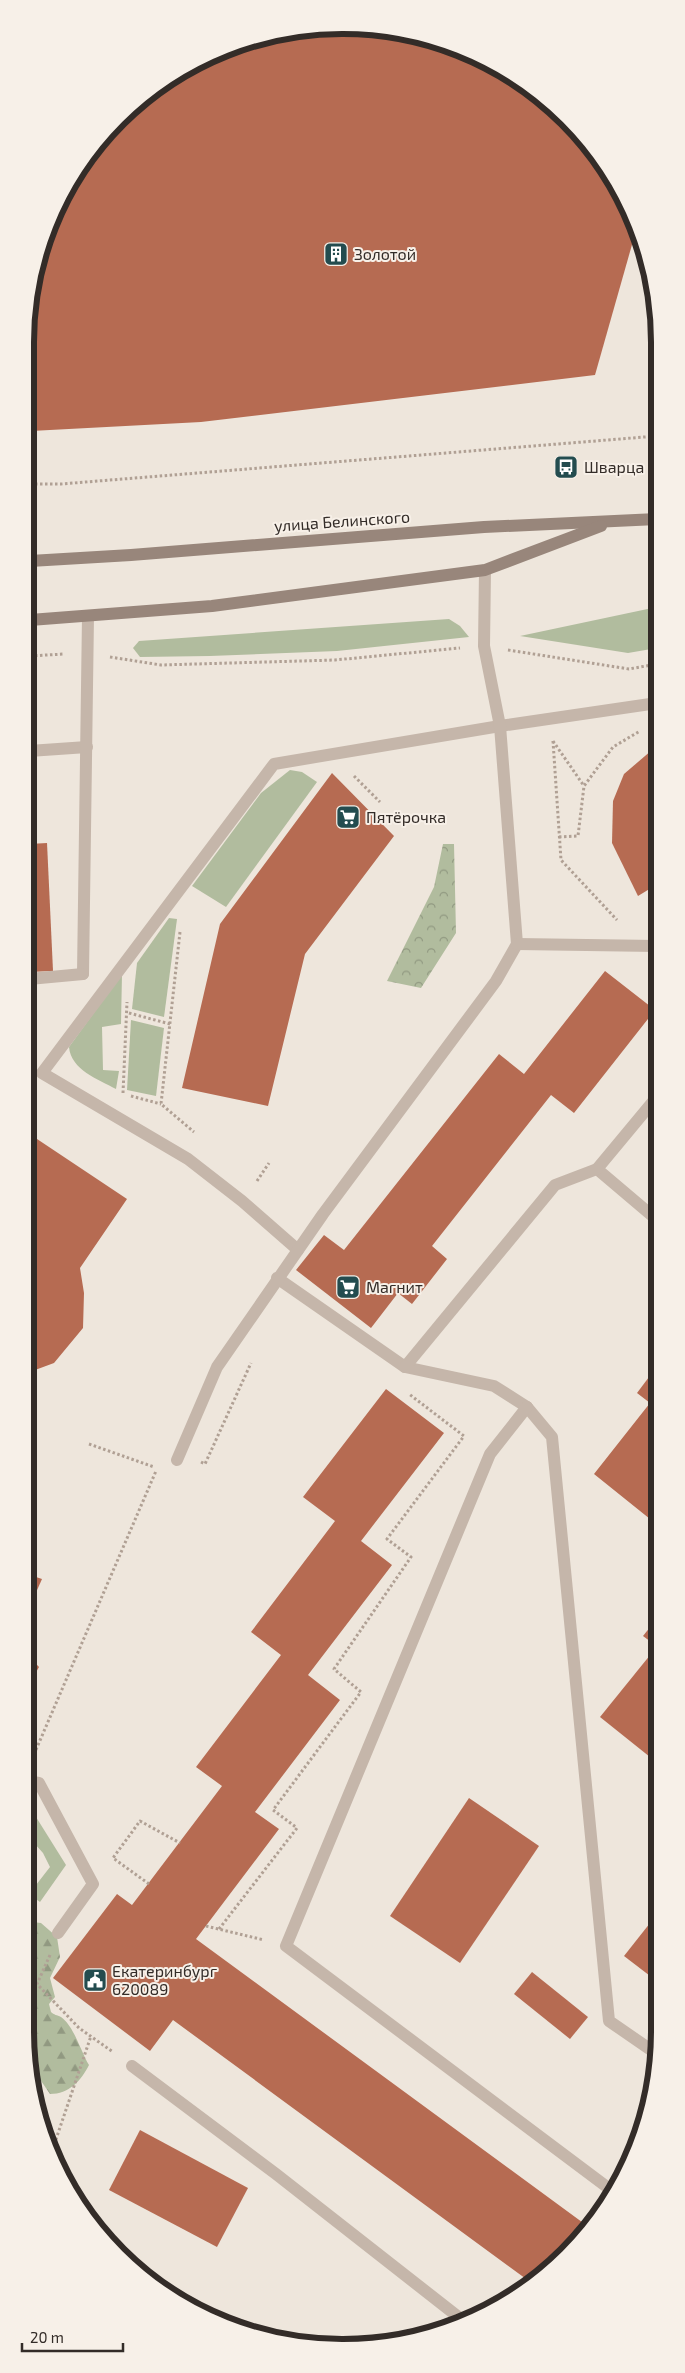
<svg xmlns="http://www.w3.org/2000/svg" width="685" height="2373" font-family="'Exo 2',sans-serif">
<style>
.grass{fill:#b1bc9e}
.forest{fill:url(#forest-firs)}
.park{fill:url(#park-crowns)}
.building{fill:#b66b52}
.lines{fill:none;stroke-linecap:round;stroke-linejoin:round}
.path{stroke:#b0a094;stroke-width:3;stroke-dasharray:2.5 2.5;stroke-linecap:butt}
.lane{stroke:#c5b6aa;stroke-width:12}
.street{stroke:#c5b6aa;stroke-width:12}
.secondary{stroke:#98867b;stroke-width:12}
.labels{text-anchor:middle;stroke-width:4;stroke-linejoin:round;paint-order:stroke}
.poi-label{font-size:16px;fill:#332c28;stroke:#f7f0e8;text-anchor:start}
.street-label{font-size:16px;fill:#332c28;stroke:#f7f0e8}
.rim{fill:none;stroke:#332c28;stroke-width:6}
</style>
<defs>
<pattern id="forest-firs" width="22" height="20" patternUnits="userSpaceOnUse" patternTransform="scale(1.25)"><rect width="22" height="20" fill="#b1bc9e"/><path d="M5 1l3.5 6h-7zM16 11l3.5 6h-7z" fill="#919981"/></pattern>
<pattern id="park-crowns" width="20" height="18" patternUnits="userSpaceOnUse" patternTransform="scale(1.25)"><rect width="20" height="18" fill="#b1bc9e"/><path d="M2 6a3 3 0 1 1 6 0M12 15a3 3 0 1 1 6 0" fill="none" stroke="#919981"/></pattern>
</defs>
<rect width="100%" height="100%" fill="#eee6dc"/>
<!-- grass -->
<g class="grass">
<polygon points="657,607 657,648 628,653 520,636"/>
<polygon points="449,619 460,626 469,637 337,651 210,656 140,657 133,648 139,641"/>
<polygon points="290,770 302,772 317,782 226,907 192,886 261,793"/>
<polygon points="169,918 177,919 164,1017 132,1009 137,963"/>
<path d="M122,974L121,1024L102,1027L103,1070L119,1071L116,1089C98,1079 71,1070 69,1047Z"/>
<polygon points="131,1020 164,1028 156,1096 127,1090"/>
<polygon points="26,1809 36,1817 66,1865 40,1902 29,1894 50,1867 43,1853 26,1834"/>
</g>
<!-- forest -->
<path class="forest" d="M33,1922L41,1923L57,1937L60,1957L50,1978L55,1997L49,2004L51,2012C54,2015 57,2015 61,2017C74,2026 81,2052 89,2065C81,2081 69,2094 50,2094L33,2069L25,2030V1924Z"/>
<!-- park -->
<polygon class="park" points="443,844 454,844 456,933 421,988 387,981 434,887"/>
<!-- building -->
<g class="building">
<polygon points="280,31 404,31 501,67 581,133 636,221 637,227 595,375 201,422 31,431 31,281 78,166 166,79"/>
<polygon points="30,707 33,738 29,738 30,721"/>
<polygon points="656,749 656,885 638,896 612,843 613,801 624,774 652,750"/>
<polygon points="332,773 394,836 305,954 268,1106 182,1088 220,924"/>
<polygon points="47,843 53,971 29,972 29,844"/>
<polygon points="605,971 655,1010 574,1113 551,1095 432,1246 447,1259 412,1304 398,1293 371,1328 296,1270 324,1235 344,1250 499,1054 524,1074"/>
<polygon points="28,1133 127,1199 80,1268 84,1293 83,1328 54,1363 27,1373"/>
<polygon points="655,1369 655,1523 594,1474 650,1403 637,1393"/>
<polygon points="386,1389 444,1433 361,1541 392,1565 308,1675 340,1700 255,1812 279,1829 196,1939 586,2225 533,2284 173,2020 150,2051 53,1978 117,1894 132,1905 222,1786 196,1767 281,1655 251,1632 335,1521 303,1497"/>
<polygon points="27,1574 42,1579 26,1615"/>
<polygon points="655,1621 655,1645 643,1636"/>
<polygon points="655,1649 655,1761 600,1717"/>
<polygon points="26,1653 39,1667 26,1690"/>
<polygon points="469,1798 539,1846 460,1963 390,1916"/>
<polygon points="654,1918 654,1979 624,1956"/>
<polygon points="532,1972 588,2017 570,2039 514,1994"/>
<polygon points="140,2130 248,2188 217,2247 109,2190"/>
</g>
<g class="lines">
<!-- path -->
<g class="path">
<polyline points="30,484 61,484 657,436"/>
<polyline points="508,650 629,669 657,664"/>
<polyline points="30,656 64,654"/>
<polyline points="110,657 161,665 335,660 460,648"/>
<polyline points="553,741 561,860 617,920"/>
<polyline points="553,741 584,786"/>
<polyline points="354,776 380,802"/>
<polyline points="559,837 578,836 584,786 613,747 640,731"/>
<polyline points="180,932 161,1104 194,1132"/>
<polyline points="129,1013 170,1024"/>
<polyline points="123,1093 127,1002"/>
<polyline points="131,1096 161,1104"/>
<polyline points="257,1181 269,1163"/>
<polyline points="89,1444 154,1467"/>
<polyline points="201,1462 205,1464 251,1363"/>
<polyline points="32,1759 156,1471"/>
<polyline points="149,1884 113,1858 140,1821 180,1843"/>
<polyline points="206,1926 264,1940"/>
<polyline points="219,1929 297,1828 273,1810 361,1692 334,1669 411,1557 387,1539 464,1436 409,1394"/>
<polyline points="25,1947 36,1942"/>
<polyline points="50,1955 37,1984 79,2028 113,2052"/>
<polyline points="51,2154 91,2036"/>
</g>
<!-- lane -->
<g class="lane">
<polyline points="29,751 87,747"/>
<polyline points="83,974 88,616"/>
<polyline points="656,1219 597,1169 656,1098"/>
<polyline points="298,1250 242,1201 188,1159 42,1073 274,764 500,726 657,703"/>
<polyline points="277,1278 405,1367 494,1386 527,1407 552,1437 609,2021 654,2052"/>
<polyline points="405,1367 555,1185 597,1169"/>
<polyline points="527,1407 490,1454 286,1946 615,2193"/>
<polyline points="177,1460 217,1367 323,1214 496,981 517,944 500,726 484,646 485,570"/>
<polyline points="26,1781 39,1783 93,1884 58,1933"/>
<polyline points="132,2066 276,2174 461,2319"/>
</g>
<!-- street -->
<g class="street">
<polyline points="517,944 656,946"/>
<polyline points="29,979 83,974"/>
</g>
<!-- secondary -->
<g class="secondary">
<polyline points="30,561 131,555 484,527 657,519"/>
<polyline points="30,620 212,606 485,570 601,526"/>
</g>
</g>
<!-- icons -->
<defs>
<g id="building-square" transform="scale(1.25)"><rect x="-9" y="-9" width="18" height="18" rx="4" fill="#234c4f" stroke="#f7f0e8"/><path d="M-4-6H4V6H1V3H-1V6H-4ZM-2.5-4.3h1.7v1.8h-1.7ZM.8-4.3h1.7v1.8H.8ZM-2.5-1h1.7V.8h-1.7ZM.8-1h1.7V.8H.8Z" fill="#fff"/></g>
<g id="bus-square" transform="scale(1.25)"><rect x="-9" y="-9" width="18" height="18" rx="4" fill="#234c4f" stroke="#f7f0e8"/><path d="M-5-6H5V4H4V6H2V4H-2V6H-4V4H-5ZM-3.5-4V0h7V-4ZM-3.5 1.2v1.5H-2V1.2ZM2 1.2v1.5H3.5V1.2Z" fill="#fff"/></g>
<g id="supermarket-square" transform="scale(1.25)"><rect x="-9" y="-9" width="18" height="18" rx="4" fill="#234c4f" stroke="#f7f0e8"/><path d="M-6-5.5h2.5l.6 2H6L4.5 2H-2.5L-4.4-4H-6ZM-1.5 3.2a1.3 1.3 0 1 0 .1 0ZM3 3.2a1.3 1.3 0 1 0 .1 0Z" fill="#fff"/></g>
<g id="civic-square" transform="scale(1.25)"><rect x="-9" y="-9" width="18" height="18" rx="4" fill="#234c4f" stroke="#f7f0e8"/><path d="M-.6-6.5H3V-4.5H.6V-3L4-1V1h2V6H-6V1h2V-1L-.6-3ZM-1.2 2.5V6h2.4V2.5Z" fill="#fff"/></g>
</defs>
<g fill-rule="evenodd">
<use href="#building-square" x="336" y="254"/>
<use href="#bus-square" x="566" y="467"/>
<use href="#supermarket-square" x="348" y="817"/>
<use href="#supermarket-square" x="348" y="1287"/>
<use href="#civic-square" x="95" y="1980"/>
</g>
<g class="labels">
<!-- poi labels -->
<g class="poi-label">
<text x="354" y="260">Золотой</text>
<text x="584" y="473">Шварца</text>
<text x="366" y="823">Пятёрочка</text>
<text x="366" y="1293">Магнит</text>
<text x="112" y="1977">Екатеринбург<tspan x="112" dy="18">620089</tspan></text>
</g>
<!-- street labels -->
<g class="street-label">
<text transform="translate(342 521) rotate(-4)" y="6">улица Белинского</text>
</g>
</g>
<!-- crop -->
<path d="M0 0H685V2373H0ZM342 34H343A308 308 0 0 1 651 342V2031A308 308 0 0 1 343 2339H342A308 308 0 0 1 34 2031V342A308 308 0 0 1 342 34Z" fill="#f7f0e8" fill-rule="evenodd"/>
<path class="rim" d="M342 34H343A308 308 0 0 1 651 342V2031A308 308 0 0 1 343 2339H342A308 308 0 0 1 34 2031V342A308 308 0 0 1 342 34Z"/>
<!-- scale -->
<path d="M22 2343v8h101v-8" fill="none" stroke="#332c28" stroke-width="2.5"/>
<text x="30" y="2343" font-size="15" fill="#332c28" stroke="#f7f0e8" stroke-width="4" paint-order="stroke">20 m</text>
</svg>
